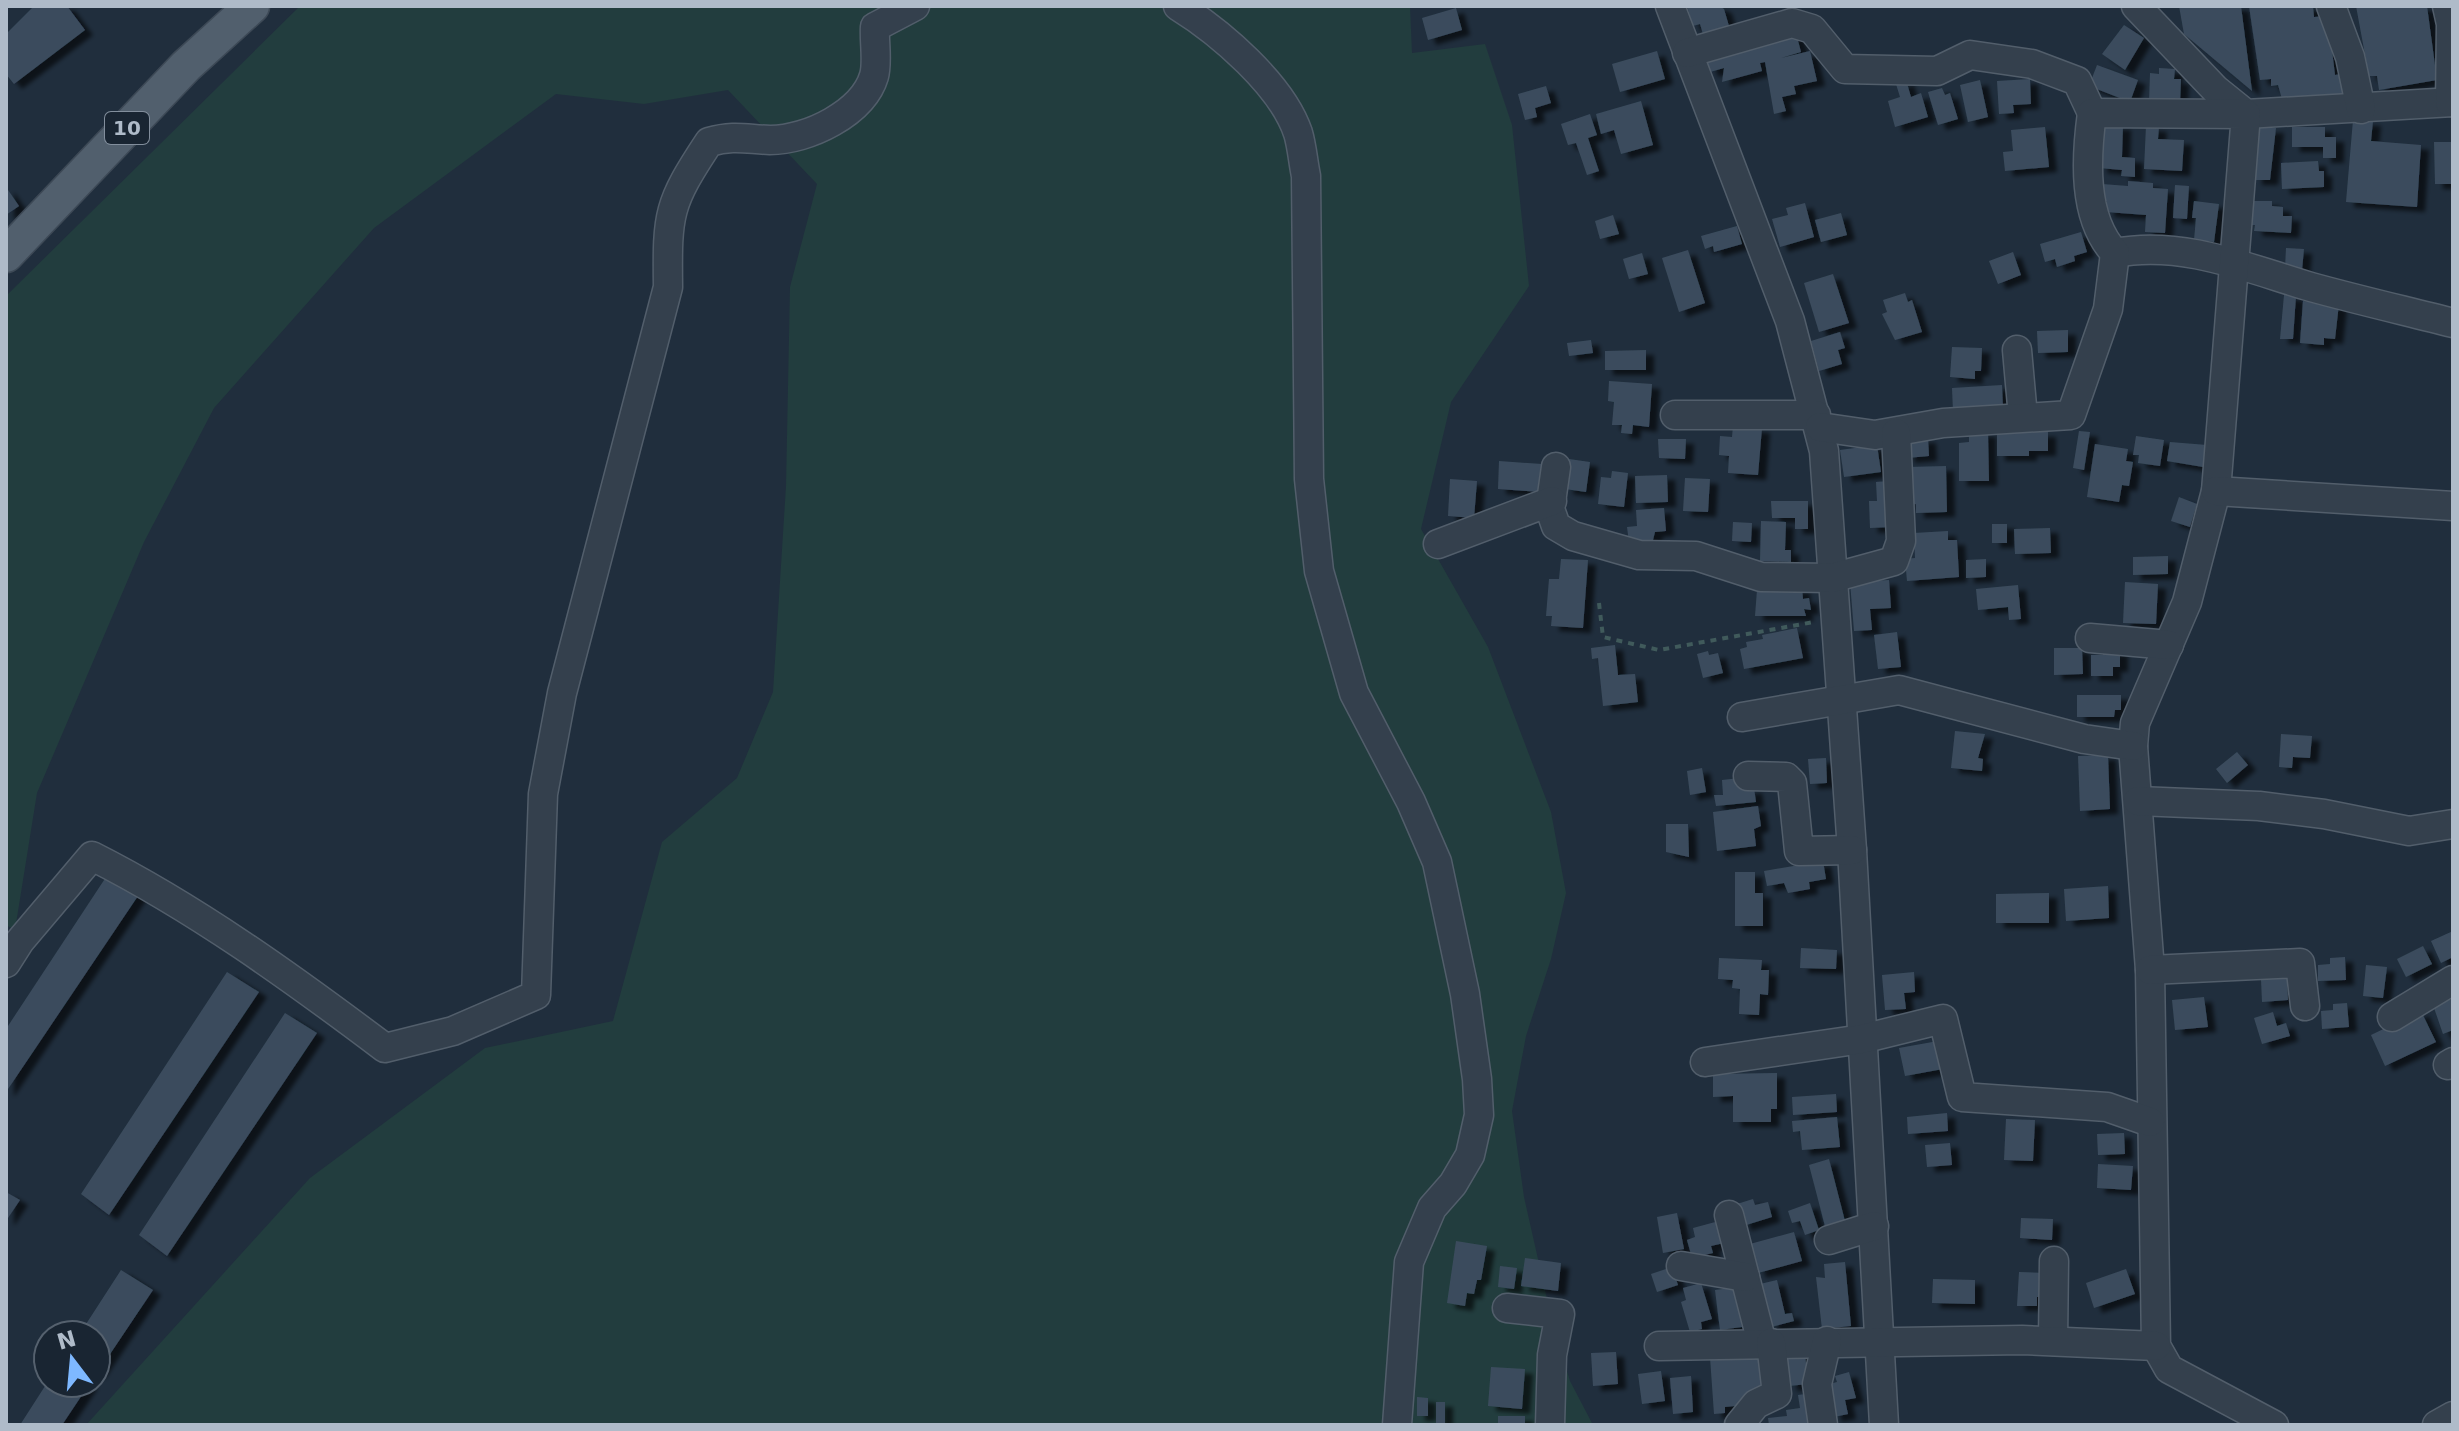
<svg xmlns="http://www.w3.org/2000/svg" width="2459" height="1431" font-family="'DejaVu Sans',sans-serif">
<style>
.green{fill:#223d3e}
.building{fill:#3b4c5d;filter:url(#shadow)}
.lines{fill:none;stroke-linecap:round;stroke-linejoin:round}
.minor-casing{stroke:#525e6b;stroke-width:31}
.major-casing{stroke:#3d4956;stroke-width:37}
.path{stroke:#405a5b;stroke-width:4;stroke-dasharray:6 6;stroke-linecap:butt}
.minor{stroke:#34404d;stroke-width:28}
.major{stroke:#515f6d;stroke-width:34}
.labels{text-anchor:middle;stroke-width:7;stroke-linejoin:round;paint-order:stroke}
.shield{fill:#192532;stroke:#828e9c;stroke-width:2}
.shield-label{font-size:20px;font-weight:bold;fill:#afbbc9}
</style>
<defs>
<filter id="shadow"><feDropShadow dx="8" dy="5" stdDeviation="2" flood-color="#0009"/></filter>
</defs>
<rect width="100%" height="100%" fill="#202e3d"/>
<!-- green -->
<polygon class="green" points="300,6 1410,6 1412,53 1485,44 1512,125 1529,286 1451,402 1421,529 1488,647 1551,812 1566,893 1551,959 1526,1036 1512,1111 1524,1197 1552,1321 1570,1381 1593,1425 86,1425 310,1178 485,1048 613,1021 662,842 737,778 773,692 786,486 790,287 817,184 728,90 644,104 556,94 374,228 214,408 144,542 37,793 15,930 6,925 6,296"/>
<!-- building -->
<g class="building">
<polygon points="34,6 67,6 85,30 14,84 6,74 6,34"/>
<polygon points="1687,6 1719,6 1724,9 1729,26 1703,34 1700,24 1693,26"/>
<polygon points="2179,6 2241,6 2252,91 2184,34"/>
<polygon points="2249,6 2313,6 2314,17 2328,16 2335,75 2341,74 2344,95 2282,99 2278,85 2271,86 2271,79 2260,80"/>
<polygon points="2356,6 2427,6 2437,80 2379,90 2377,76 2369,76"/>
<polygon points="1456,8 1462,30 1428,40 1422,18"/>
<polygon points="2124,25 2144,38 2125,70 2102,54"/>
<polygon points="1796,33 1801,52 1781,58 1810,51 1817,81 1794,86 1796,94 1782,97 1786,111 1774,114 1765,62 1760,63 1762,71 1722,82 1724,68 1710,72 1705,54"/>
<polygon points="1657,51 1665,79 1620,92 1612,64"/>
<polygon points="2097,65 2138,80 2130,102 2089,86"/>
<polygon points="2159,68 2175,69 2174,79 2181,79 2180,104 2149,103 2150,73 2159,74"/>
<polygon points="2030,79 2031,104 2013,105 2014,113 1999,114 1997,81"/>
<polygon points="1906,80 1911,97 1921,93 1928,117 1895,127 1888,101 1900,97 1896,84"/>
<polygon points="1980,80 1988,117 1968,122 1960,85"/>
<polygon points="1546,86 1551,103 1535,108 1537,117 1525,120 1518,94"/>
<polygon points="1942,88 1945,95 1950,93 1958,119 1938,125 1928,92"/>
<polygon points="1641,101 1653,145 1621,154 1614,130 1601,134 1596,114"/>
<polygon points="1590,114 1597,135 1588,138 1599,171 1587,175 1576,143 1568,145 1561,124"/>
<polygon points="2353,120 2373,121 2371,141 2421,145 2417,207 2346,202"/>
<polygon points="2104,125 2123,125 2122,157 2135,158 2135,177 2121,176 2122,170 2099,168"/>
<polygon points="2146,126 2159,127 2158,139 2184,140 2182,171 2144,169"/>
<polygon points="2045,127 2049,167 2005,171 2003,152 2013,151 2011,130"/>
<polygon points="2292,127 2325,127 2325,137 2336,137 2336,158 2323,158 2323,147 2292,147"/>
<polygon points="2256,128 2276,128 2270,180 2254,180"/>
<polygon points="2434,142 2453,142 2453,184 2435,184"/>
<polygon points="2318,161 2319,171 2324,171 2324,187 2282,189 2281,163"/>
<polygon points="2128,181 2153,183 2153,188 2168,189 2165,233 2145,232 2146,215 2106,212 2107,201 2101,201 2102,184 2128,186"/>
<polygon points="2175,185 2189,186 2187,219 2173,218"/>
<polygon points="6,187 19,206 6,215"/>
<polygon points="2194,201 2219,204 2214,242 2194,240 2196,218 2192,218"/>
<polygon points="2251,201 2272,201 2272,206 2283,207 2283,216 2292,216 2291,233 2254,231 2255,225 2250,225"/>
<polygon points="1805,203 1814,237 1780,247 1772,219 1788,215 1786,208"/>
<polygon points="1841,213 1847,235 1821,242 1815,220"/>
<polygon points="1613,215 1619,234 1600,239 1595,221"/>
<polygon points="1737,226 1742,244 1714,252 1713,246 1705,249 1701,236"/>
<polygon points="2081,232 2087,252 2074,256 2075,261 2057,267 2055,259 2045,262 2040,244"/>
<polygon points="2286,248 2304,249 2302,270 2285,269"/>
<polygon points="1688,250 1705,303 1679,312 1662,258"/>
<polygon points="2013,252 2021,275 1998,284 1989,261"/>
<polygon points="1642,253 1648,274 1629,279 1623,259"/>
<polygon points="1833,274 1849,323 1819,332 1804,283"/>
<polygon points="1905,293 1908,302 1912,300 1922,332 1895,340 1882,314 1887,312 1883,300"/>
<polygon points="2284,295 2296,296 2293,339 2280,339"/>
<polygon points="2303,301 2339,304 2335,339 2324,338 2324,345 2300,343"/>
<polygon points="2068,330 2068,352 2038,353 2037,331"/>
<polygon points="1840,332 1845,348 1838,350 1842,364 1819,371 1811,341"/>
<polygon points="1591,340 1593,353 1569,356 1567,343"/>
<polygon points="1952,347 1982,348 1981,371 1975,371 1975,379 1950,377"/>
<polygon points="1646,350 1646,370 1605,370 1605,351"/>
<polygon points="1609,381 1652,384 1649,427 1633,425 1632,434 1621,433 1622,425 1612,425 1614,402 1608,401"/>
<polygon points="2002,385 2003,409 1953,411 1952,388"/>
<polygon points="1733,426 1762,428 1758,475 1728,473 1729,456 1719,455 1720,436 1732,437"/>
<polygon points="2079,431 2090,432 2084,470 2073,468"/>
<polygon points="1969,432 1988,432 1989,481 1959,481 1959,443 1969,442"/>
<polygon points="1997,432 2048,432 2048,451 2029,451 2029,456 1997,456"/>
<polygon points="2136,436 2164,440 2160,466 2138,463 2139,455 2133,455"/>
<polygon points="1928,438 1929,456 1907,458 1905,439"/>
<polygon points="1658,439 1686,439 1685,459 1659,458"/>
<polygon points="2170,442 2207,445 2203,467 2167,461"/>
<polygon points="2095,444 2128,449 2126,461 2133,462 2129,486 2122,485 2119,502 2087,497"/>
<polygon points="1877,445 1881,472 1844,477 1840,450"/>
<polygon points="1569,459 1590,462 1586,492 1565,489"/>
<polygon points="1499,461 1542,464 1540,492 1498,489"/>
<polygon points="1946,466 1947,512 1916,513 1916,504 1910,505 1909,467"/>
<polygon points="1612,471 1628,473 1624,507 1598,504 1601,477 1611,478"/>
<polygon points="1667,475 1668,502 1636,503 1635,476"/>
<polygon points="1685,478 1710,479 1708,512 1683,511"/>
<polygon points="1450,479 1477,481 1474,518 1448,516"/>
<polygon points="1890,481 1891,527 1870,528 1869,501 1877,501 1876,482"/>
<polygon points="2179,497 2197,504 2190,527 2171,521"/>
<polygon points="1771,501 1808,501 1808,529 1795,529 1795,518 1772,518"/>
<polygon points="1664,508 1666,531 1655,532 1653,540 1629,542 1627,527 1637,526 1636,510"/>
<polygon points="1761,521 1786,522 1785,550 1791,550 1791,562 1760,561"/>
<polygon points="1733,522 1752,523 1751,542 1732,541"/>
<rect x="1992" y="524" width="15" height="19"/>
<polygon points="2050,528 2051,553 2015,554 2014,529"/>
<polygon points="1948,531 1948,540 1957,540 1959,577 1907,581 1905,559 1915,558 1914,533"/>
<polygon points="2168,556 2168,574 2133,575 2133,557"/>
<polygon points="1561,559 1588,560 1583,628 1551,626 1552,616 1546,616 1549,579 1559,579"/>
<polygon points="1986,559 1986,577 1966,578 1966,560"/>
<polygon points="1889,580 1891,608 1870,609 1872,630 1854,631 1850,582"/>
<polygon points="2125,582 2158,584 2156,624 2123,623"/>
<polygon points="2018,585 2021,619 2009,620 2008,607 1978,610 1976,589"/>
<polygon points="1802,588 1803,599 1809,598 1811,610 1804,609 1806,616 1755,616 1757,590"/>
<polygon points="1797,628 1803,658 1744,669 1740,649 1747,647 1746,642 1763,639 1762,635"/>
<polygon points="1897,632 1901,667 1878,669 1874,635"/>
<polygon points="1615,645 1618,675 1635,674 1638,702 1603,706 1598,658 1592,659 1591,648"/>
<polygon points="2054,648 2082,648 2083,674 2054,675"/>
<polygon points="2103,650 2120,650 2120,667 2113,667 2113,676 2091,676 2091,655 2103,655"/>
<polygon points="1708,651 1709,655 1718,653 1723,673 1703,678 1697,654"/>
<polygon points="2077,695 2121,695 2121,710 2115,710 2114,717 2077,717"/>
<polygon points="1955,731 1985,734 1978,758 1983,759 1982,771 1951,768"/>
<polygon points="2281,734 2312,736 2310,758 2293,757 2292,768 2279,767"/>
<polygon points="2237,752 2248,765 2227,783 2216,769"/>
<polygon points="2108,755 2110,809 2080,811 2078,756"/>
<polygon points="1826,758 1827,783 1810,784 1808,759"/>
<polygon points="1702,768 1706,792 1690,795 1687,771"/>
<polygon points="1740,778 1742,790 1754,788 1756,802 1716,806 1714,795 1723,795 1722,780"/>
<polygon points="1758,806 1761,826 1754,829 1756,846 1717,851 1713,812"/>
<polygon points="1666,824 1688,824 1689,857 1666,852"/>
<polygon points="1823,861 1826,879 1809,882 1810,889 1788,893 1784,883 1767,886 1764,871"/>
<polygon points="110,871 142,890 6,1092 6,1029"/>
<polygon points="1735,872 1755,872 1755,893 1763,893 1763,926 1735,926"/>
<polygon points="2108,886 2109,918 2066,921 2064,889"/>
<polygon points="2049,893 2049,923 1996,923 1996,894"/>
<polygon points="2453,931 2453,957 2441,963 2431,941"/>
<polygon points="2423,946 2432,964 2406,977 2397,959"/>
<polygon points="1801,948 1837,950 1836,969 1800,968"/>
<polygon points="2345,957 2346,980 2318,981 2318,965 2330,964 2330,958"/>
<polygon points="1719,958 1762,960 1761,970 1769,970 1768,995 1760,994 1759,1015 1739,1014 1740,989 1732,988 1733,980 1718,979"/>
<polygon points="2366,965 2387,967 2383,998 2363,996"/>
<polygon points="227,972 259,992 109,1215 81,1194"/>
<polygon points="1914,972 1915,992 1904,993 1906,1009 1885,1010 1882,975"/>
<polygon points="2287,977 2288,1000 2262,1002 2261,979"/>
<polygon points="2204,997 2208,1027 2175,1030 2172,1000"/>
<polygon points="2453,999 2453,1030 2443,1034 2433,1005"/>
<polygon points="2347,1003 2349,1027 2322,1029 2321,1011 2333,1010 2333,1004"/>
<polygon points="2421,1011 2436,1042 2385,1066 2371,1035"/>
<polygon points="2273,1012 2277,1026 2286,1023 2290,1036 2262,1044 2254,1018"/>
<polygon points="285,1013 317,1033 167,1256 139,1235"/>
<polygon points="1938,1041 1943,1069 1905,1076 1899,1048"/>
<polygon points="1777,1073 1777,1109 1771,1109 1771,1122 1733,1122 1733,1096 1713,1097 1713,1074"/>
<polygon points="1836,1094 1837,1112 1793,1115 1792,1097"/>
<polygon points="1947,1113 1948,1131 1908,1134 1907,1117"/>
<polygon points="1837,1117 1840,1147 1802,1150 1800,1131 1793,1132 1792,1121"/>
<polygon points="2006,1119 2035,1120 2033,1161 2004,1160"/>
<polygon points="2124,1133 2125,1154 2098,1155 2097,1134"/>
<polygon points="1950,1143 1952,1165 1927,1167 1925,1145"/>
<polygon points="1829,1159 1846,1225 1826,1230 1809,1165"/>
<polygon points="2098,1164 2133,1166 2131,1190 2097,1188"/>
<polygon points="6,1192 20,1200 6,1221"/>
<polygon points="1753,1199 1755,1205 1768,1202 1772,1217 1743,1226 1737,1204"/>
<polygon points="1810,1203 1819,1230 1805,1235 1800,1221 1792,1223 1788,1211"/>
<polygon points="1677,1213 1684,1249 1663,1253 1657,1217"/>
<polygon points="2021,1218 2053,1219 2052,1240 2020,1238"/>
<polygon points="1719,1221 1724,1243 1711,1246 1713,1253 1692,1258 1687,1240 1695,1237 1693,1228"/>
<polygon points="1794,1232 1802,1261 1758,1273 1750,1244"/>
<polygon points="1456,1241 1487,1246 1481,1280 1477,1280 1474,1294 1467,1293 1465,1306 1447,1303"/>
<polygon points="1525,1258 1561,1263 1558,1291 1521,1286"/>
<polygon points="1845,1262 1851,1326 1822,1329 1816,1277 1825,1278 1824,1264"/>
<polygon points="1500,1266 1517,1268 1514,1289 1498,1287"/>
<polygon points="1672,1267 1678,1285 1657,1292 1651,1274"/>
<polygon points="2126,1269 2135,1294 2094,1308 2086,1283"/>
<polygon points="121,1270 153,1290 96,1375 96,1335 79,1335"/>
<polygon points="2019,1272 2046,1273 2045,1297 2037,1297 2037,1306 2017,1306"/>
<polygon points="1933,1279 1975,1280 1975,1304 1932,1303"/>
<polygon points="1777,1280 1785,1314 1792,1313 1794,1321 1771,1327 1760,1284"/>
<polygon points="1701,1283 1712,1319 1701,1322 1702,1329 1690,1332 1681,1302 1686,1300 1683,1288"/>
<polygon points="1737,1287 1742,1327 1720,1330 1715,1290"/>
<polygon points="1616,1352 1618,1384 1593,1386 1591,1353"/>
<polygon points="1805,1353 1808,1384 1789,1386 1786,1355"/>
<polygon points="1759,1354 1762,1399 1745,1405 1725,1407 1725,1413 1714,1414 1710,1357"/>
<polygon points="1491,1367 1525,1369 1522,1409 1488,1406"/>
<polygon points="1661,1371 1665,1401 1642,1404 1638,1374"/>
<polygon points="1849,1372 1856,1398 1845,1400 1848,1414 1834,1417 1826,1385 1837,1382 1835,1376"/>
<polygon points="1691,1376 1693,1412 1673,1414 1670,1378"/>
<polygon points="47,1383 90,1383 62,1425 20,1425"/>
<polygon points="1806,1394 1810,1425 1769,1425 1768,1418 1787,1416 1786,1410 1800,1408 1798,1395"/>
<polygon points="1417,1397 1428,1398 1428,1416 1417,1416"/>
<rect x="1436" y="1402" width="9" height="23"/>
<rect x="1498" y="1416" width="27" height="9"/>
</g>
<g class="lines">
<!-- minor casing -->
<g class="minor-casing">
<g id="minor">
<path d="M1178,6C1220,32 1282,85 1298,133C1302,146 1303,162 1306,176L1309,479L1319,571L1354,693L1411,802L1437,862L1465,994L1477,1079L1479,1115L1470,1155L1453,1184L1432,1208L1409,1262L1397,1425"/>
<polyline points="1670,6 1790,321 1824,451 1852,850 1884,1425"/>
<polyline points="2136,6 2215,89 2246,114 2453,102"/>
<polyline points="2331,6 2350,57 2361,109"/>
<polyline points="2447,6 2451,24 2450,102"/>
<polyline points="1687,53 1792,23 1812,29 1845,69 1937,71 1970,55 2032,64 2077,81 2092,113"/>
<path d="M2115,253C2182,240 2247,268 2311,287C2358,300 2406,311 2453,323"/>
<polyline points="2017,350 2023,417"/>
<polyline points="1675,415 1816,415"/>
<path d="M1820,427L1875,435L1943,423L2071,415L2108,309L2115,253C2082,218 2086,157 2092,113L2246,114L2216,491L2187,602L2135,723L2133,746L2150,970L2156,1346L2169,1369L2274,1425"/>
<polyline points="1556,467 1550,509 1556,526 1573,536 1639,555 1696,556 1761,577 1832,578 1894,561 1901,541 1896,433"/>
<polyline points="2216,491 2453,506"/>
<polyline points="1438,544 1552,501"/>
<polyline points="2090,638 2169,645"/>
<polyline points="1742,717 1899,690 2084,739 2133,746"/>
<polyline points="1748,776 1786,777 1792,783 1799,851 1852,850"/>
<polyline points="2138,801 2259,806 2324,814 2409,831 2453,824"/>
<path d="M6,963L20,941L92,856C195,908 292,978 385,1048L453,1031L536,995L543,794L562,693L668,287C667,213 668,204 709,142C734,135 745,139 770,140C808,140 863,113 874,76C878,62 874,42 875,27L915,6"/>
<polyline points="2150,970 2300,963 2305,1006"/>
<polyline points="2392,1017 2453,980"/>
<polyline points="1705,1062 1862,1039 1943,1019 1962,1097 2107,1107 2150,1122"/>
<polyline points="2448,1065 2453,1062"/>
<polyline points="1729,1215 1762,1343"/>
<polyline points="1829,1240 1874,1226"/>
<polyline points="1681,1266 1745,1277"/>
<polyline points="1507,1308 1560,1314 1552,1355 1550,1425"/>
<polyline points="2053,1341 2054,1261"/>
<polyline points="1659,1346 2022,1340 2156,1346"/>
<polyline points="1739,1425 1756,1404 1777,1394 1771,1343"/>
<polyline points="1823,1425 1817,1384 1827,1341"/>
<polyline points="2437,1425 2453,1416"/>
</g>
</g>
<!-- major casing -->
<g class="major-casing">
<polyline id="major" points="6,255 186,66 252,6"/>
</g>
<!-- path -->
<polyline class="path" points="1599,603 1603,637 1659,650 1814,622"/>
<!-- minor -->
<use href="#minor" class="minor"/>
<!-- major -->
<use href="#major" class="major"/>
</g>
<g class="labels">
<!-- shield labels -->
<rect class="shield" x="105" y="112" width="44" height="32" rx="6"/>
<g class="shield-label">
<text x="127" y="135">10</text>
</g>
</g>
<!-- border -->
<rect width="2459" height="1431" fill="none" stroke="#afbbc9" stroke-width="16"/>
<!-- north arrow -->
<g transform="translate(72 1359) rotate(344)"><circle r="38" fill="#192532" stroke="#55616e" stroke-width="2"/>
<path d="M0-6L14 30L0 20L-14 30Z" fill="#7eb8ff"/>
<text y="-12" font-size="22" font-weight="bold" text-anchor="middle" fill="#afbbc9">N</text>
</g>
</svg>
